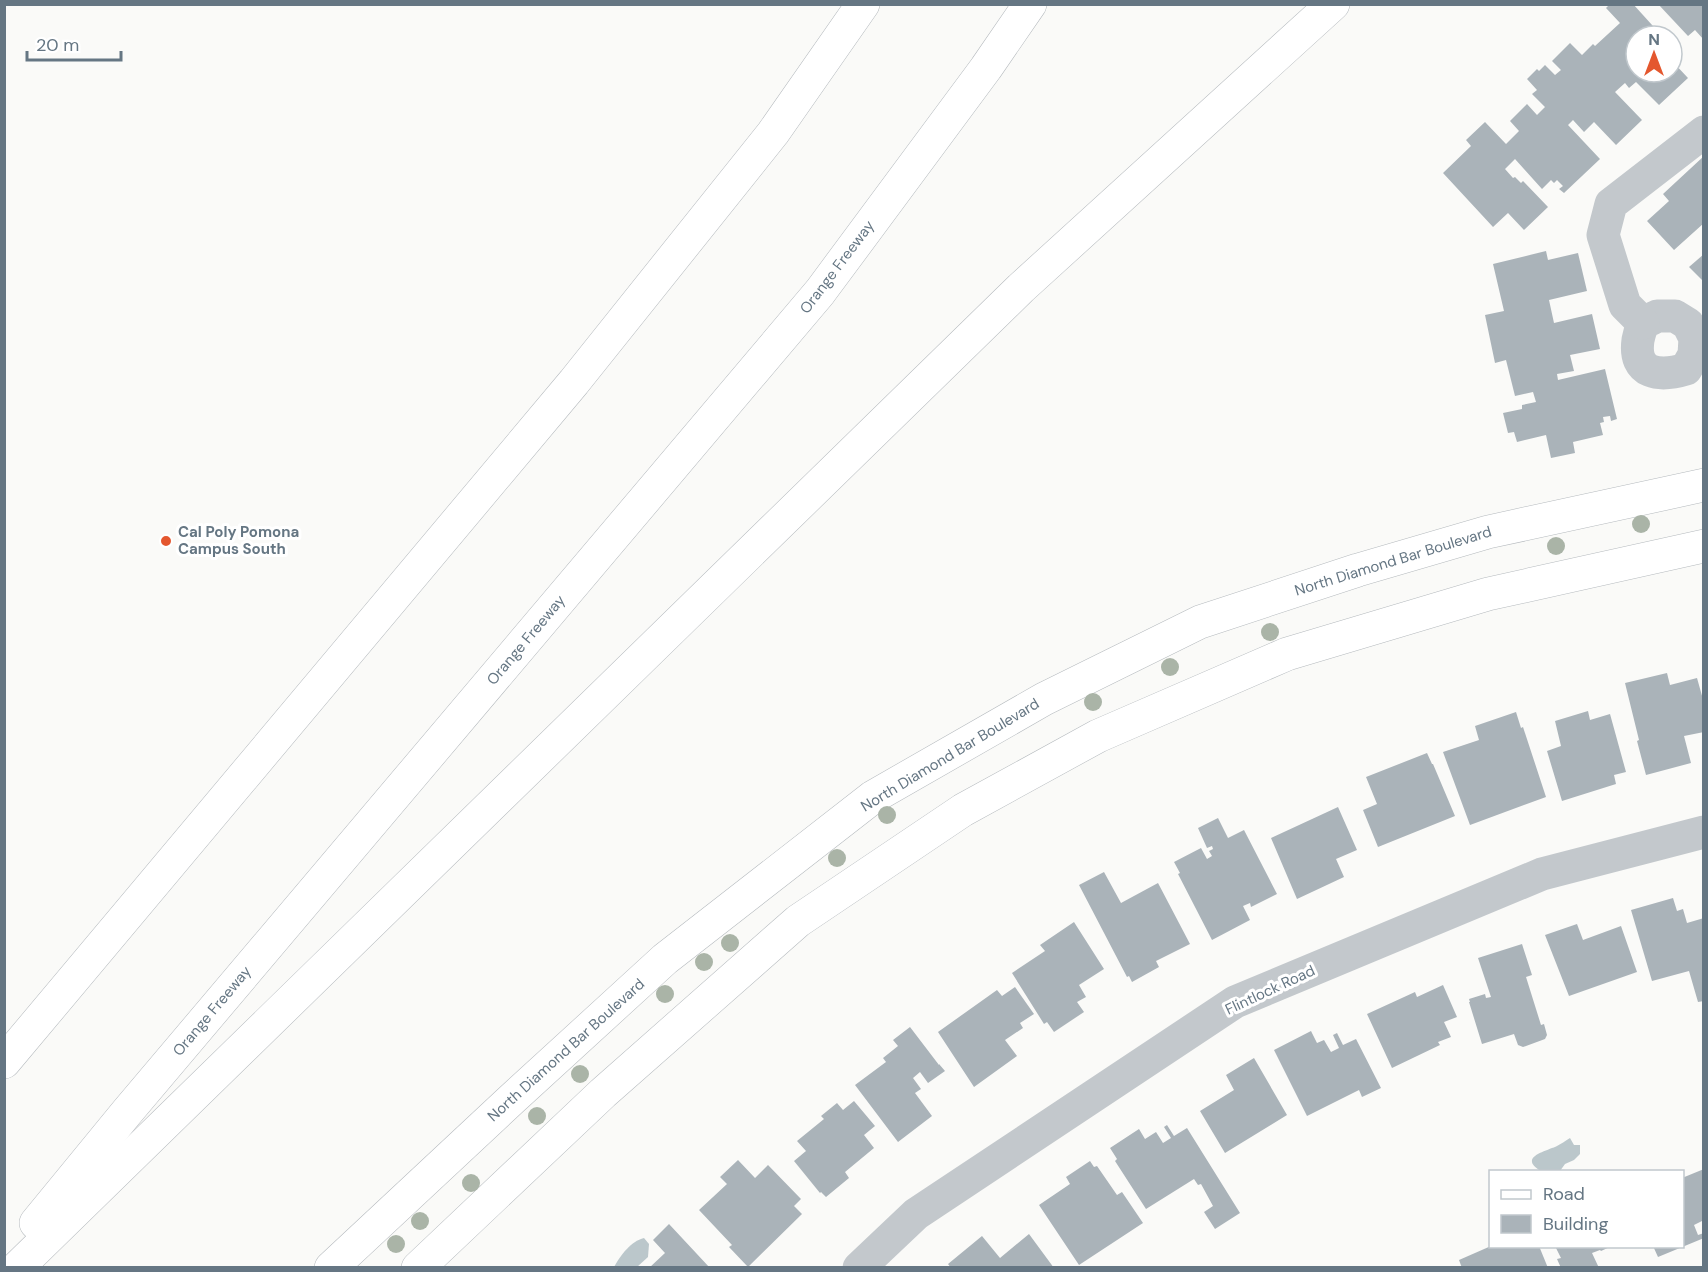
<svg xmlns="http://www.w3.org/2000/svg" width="1708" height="1272" font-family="'DM Sans',sans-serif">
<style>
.water{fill:#bbc7cb}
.building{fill:#aab3b9}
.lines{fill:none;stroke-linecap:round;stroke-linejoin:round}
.major-casing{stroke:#b5babe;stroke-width:34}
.highway-casing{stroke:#b4b9bd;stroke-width:34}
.minor{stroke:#c3c8cc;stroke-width:33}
.major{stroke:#fff;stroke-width:33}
.highway{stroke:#fff;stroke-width:33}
.tree{fill:#aab4a7}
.poi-dot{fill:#e4572e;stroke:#fff;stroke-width:2}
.labels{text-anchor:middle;stroke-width:6;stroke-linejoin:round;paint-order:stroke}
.street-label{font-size:15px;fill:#657683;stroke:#fff}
.poi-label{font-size:15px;font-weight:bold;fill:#657683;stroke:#fff;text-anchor:start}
</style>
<rect width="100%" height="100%" fill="#fafaf8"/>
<!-- water -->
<g class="water">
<path d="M1570,1138L1574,1145H1580V1154L1574,1160L1565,1164L1560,1171H1541C1517,1157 1547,1151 1557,1146C1561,1144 1565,1141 1570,1138Z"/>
<path d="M644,1238L649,1244L648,1257L637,1267H614C620,1256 631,1241 644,1238Z"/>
</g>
<!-- building -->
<g class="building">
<polygon points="1610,4 1633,4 1662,36 1636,36 1636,72 1672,72 1672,61 1688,78 1659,105 1636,82 1629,88 1625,83 1615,92 1642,120 1616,145 1594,122 1584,132 1573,120 1568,125 1600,159 1564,193 1559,189 1563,186 1557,180 1554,183 1551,180 1542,189 1515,159 1505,169 1513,178 1515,177 1521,183 1523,181 1548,207 1524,230 1508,213 1493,227 1443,173 1471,146 1466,140 1485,122 1506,144 1519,131 1510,121 1527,104 1537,115 1545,107 1532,94 1537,90 1527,79 1537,69 1539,71 1545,65 1555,75 1561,70 1552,61 1570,43 1582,55 1593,44 1595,46 1620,23 1606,8"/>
<polygon points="1658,4 1704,4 1704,40 1695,30 1688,36"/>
<polygon points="1704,156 1704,223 1674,250 1647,221 1669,201 1663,194"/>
<polygon points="1546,251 1548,260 1578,253 1587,291 1549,300 1554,323 1592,314 1600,349 1570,355 1574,371 1557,374 1558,380 1605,369 1617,419 1611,421 1610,416 1603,417 1604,422 1600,423 1603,435 1573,442 1575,453 1551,458 1546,435 1517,442 1514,432 1508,433 1503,413 1522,409 1522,405 1536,402 1533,392 1515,396 1506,360 1495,363 1485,315 1504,311 1493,264"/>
<polygon points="1704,254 1704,282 1689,267"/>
<polygon points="1667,673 1670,685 1697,678 1704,703 1704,732 1684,736 1691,763 1646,775 1637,741 1639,740 1625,683"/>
<polygon points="1588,711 1590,720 1610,714 1626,772 1614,775 1616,784 1562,801 1547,751 1561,746 1555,721"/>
<polygon points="1516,712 1521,728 1523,727 1546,797 1470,825 1443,752 1479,740 1475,726"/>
<polygon points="1427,753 1432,764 1433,764 1455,816 1378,847 1363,810 1377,804 1366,777"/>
<polygon points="1338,807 1357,850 1336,859 1344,877 1297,899 1271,838"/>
<polygon points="1218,818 1228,838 1244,830 1277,894 1251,907 1250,903 1243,906 1250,920 1212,940 1178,874 1180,873 1174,862 1201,848 1207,859 1212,856 1209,851 1213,849 1212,846 1207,848 1198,828"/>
<polygon points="1104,872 1121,903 1158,883 1190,944 1156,961 1159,967 1132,982 1129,976 1127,977 1079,885"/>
<polygon points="1673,898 1677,911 1683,909 1687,923 1704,918 1704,1001 1698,1002 1689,971 1652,981 1631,910"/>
<polygon points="1074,922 1104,969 1079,985 1086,997 1077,1002 1084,1012 1054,1032 1047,1022 1044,1024 1012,973 1045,951 1040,945"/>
<polygon points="1577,924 1583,940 1621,926 1637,972 1569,996 1545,935"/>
<polygon points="1522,944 1532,975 1526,977 1541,1025 1544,1024 1547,1035 1545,1039 1523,1047 1518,1045 1514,1034 1482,1044 1469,1002 1470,1002 1469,999 1485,994 1486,998 1491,997 1478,958"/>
<polygon points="1443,985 1457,1017 1444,1022 1451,1037 1438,1042 1440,1045 1392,1068 1367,1014 1415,992 1417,997"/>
<polygon points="1015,987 1034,1014 1020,1023 1023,1028 1005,1040 1017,1056 974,1087 938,1032 997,990 1002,996"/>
<polygon points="910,1027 939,1065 939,1064 945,1071 928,1083 920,1072 913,1078 921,1089 915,1093 932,1116 898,1142 855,1085 886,1062 883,1058 898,1046 893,1040"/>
<polygon points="1311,1031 1317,1043 1324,1040 1331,1052 1339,1048 1333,1035 1337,1033 1343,1045 1356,1039 1381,1088 1362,1097 1359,1090 1307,1116 1274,1050"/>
<polygon points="1254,1058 1287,1115 1225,1153 1200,1111 1234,1090 1226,1075"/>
<polygon points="854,1101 875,1126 864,1135 874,1148 845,1172 849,1178 826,1197 821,1192 820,1193 794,1161 806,1151 797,1141 824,1119 821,1116 837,1103 843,1110"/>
<polygon points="1167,1125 1174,1136 1187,1128 1240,1213 1215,1229 1204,1212 1213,1206 1201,1184 1198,1185 1194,1179 1146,1209 1115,1161 1117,1159 1110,1148 1139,1129 1145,1139 1156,1132 1163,1143 1171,1138 1164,1127"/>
<polygon points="738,1160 755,1178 768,1165 801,1199 794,1206 802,1214 748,1267 729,1247 732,1245 699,1210 727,1184 720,1177"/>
<polygon points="1090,1161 1094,1167 1097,1166 1117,1195 1122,1192 1143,1223 1079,1265 1039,1205 1070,1184 1066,1177"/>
<polygon points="1704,1169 1704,1220 1694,1225 1698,1235 1704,1233 1704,1238 1658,1257 1653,1246 1682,1246 1682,1178"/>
<polygon points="669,1224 710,1268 649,1268 665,1253 653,1240"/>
<polygon points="1029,1234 1054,1268 951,1268 948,1264 982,1236 1000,1258"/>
<polygon points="1491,1246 1539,1246 1548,1268 1462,1268 1459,1260"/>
<polygon points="1555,1246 1612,1246 1601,1251 1600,1250 1592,1253 1599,1268 1561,1268 1557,1259 1561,1258"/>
</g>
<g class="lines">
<!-- major casing -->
<g class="major-casing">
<g id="major">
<polyline points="331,1268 512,1099 665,959 873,797 1044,699 1200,622 1358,570 1488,532 1704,485"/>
<polyline points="418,1268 603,1093 798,921 963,810 1098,736 1287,654 1488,594 1704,546"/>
</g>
</g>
<!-- highway casing -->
<g class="highway-casing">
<g id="highway">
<polyline points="4,1062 574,382 773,133 863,4"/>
<polyline points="36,1223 127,1112 820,292 986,68 1030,4"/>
<polyline points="17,1268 1021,288 1333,4"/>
</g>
</g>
<!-- minor -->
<g class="minor">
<path d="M1657,316H1675L1688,324L1695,338L1694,355L1686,369C1660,377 1633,375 1638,340C1639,335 1641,326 1645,323C1648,320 1654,318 1657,316Z"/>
<polyline points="1643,323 1625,305 1603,235 1611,204 1704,132"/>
<polyline points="859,1268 916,1214 1235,1002 1542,874 1704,832"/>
</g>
<!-- major -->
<use href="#major" class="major"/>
<!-- highway -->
<use href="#highway" class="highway"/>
</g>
<!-- trees -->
<g class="tree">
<circle cx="1641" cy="524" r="9"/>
<circle cx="1556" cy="546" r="9"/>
<circle cx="1270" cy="632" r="9"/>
<circle cx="1170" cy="667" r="9"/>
<circle cx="1093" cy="702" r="9"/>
<circle cx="887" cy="815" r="9"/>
<circle cx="837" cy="858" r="9"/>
<circle cx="730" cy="943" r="9"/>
<circle cx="704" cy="962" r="9"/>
<circle cx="665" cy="994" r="9"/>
<circle cx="580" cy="1074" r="9"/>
<circle cx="537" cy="1116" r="9"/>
<circle cx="471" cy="1183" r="9"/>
<circle cx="420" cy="1221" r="9"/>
<circle cx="396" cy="1244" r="9"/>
</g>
<!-- markers -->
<circle class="poi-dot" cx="166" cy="541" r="6"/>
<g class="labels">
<!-- street labels -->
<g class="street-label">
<text transform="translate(837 267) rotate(-53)" y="5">Orange Freeway</text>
<text transform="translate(1393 561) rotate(-17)" y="5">North Diamond Bar Boulevard</text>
<text transform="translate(526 640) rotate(-50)" y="5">Orange Freeway</text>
<text transform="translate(950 755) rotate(-31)" y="5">North Diamond Bar Boulevard</text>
<text transform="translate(1270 990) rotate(-25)" y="5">Flintlock Road</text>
<text transform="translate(212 1011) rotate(-50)" y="5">Orange Freeway</text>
<text transform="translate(566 1050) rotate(-42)" y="5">North Diamond Bar Boulevard</text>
</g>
<!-- poi labels -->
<g class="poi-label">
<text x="178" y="537">Cal Poly Pomona<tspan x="178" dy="17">Campus South</tspan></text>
</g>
</g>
<!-- border -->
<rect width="1708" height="1272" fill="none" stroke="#657683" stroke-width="12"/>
<!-- legend -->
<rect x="1489" y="1170" width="195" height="78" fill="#ffffff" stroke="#c1c8cd" stroke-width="1.5"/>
<rect x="1501" y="1190" width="30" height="9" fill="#ffffff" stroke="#c1c8cd" stroke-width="1.5"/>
<text x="1543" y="1200" font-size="18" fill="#657683">Road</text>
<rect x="1501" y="1215" width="30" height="18" fill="#aab3b9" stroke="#c1c8cd" stroke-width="1.5"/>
<text x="1543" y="1230" font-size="18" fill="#657683">Building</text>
<!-- north arrow -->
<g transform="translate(1654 54)"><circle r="28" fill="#ffffff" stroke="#c1c8cd" stroke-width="1.5"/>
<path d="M0-4.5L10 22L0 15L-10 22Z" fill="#e4572e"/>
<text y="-9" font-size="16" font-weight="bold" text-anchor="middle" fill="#657683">N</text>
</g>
<!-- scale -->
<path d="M27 51v9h94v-9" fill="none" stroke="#657683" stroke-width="3"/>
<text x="36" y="51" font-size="18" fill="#657683" stroke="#ffffff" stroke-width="4.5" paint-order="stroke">20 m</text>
</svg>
